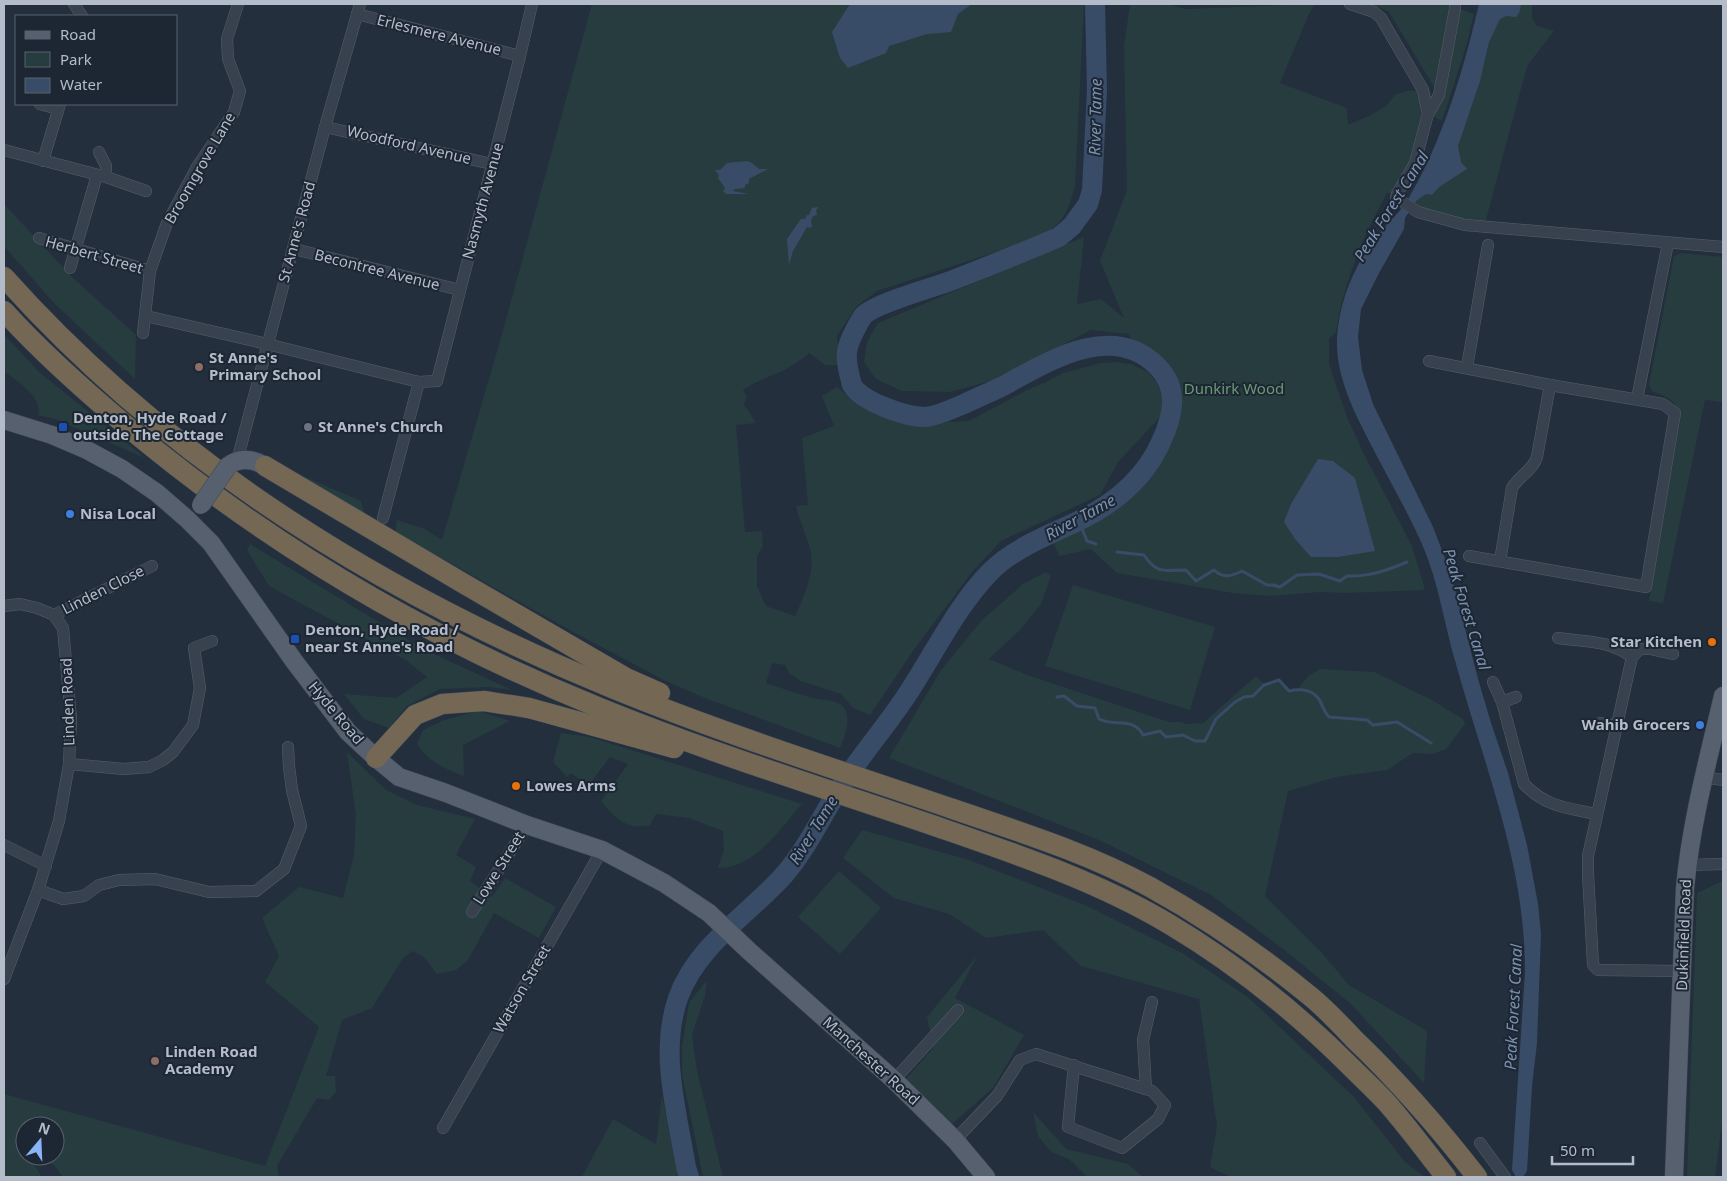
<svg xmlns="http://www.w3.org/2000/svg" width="1727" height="1181" font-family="'Noto Sans',sans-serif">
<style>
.green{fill:#263c3f;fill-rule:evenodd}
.water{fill:#394c67}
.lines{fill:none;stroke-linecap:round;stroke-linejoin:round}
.stream{stroke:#394c67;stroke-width:3}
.river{stroke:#394c67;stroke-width:20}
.street-casing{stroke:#565f6c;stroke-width:12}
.primary-casing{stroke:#414a57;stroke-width:19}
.highway-casing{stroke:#434c59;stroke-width:21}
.street{stroke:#38414e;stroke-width:11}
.primary{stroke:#56606e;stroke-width:18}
.highway{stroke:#746855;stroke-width:20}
.primary-bridge-casing{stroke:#414a57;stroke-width:19;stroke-linecap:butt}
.primary-bridge{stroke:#56606e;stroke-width:18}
.education-dot{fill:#8d6e63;stroke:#1d2633;stroke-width:2}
.transit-dot{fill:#1a4fb4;stroke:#1d2633;stroke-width:2}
.worship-dot{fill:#6b7280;stroke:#1d2633;stroke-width:2}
.shop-dot{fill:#3f7fe0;stroke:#1d2633;stroke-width:2}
.food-dot{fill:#e8710a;stroke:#1d2633;stroke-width:2}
.labels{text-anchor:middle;stroke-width:4;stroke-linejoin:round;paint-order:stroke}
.street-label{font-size:15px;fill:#b4bcc9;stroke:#1d2633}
.poi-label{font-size:15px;font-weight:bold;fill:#b4bcc9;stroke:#1d2633;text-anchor:start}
.park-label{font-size:15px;fill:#6b9a76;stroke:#1d2633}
.water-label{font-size:16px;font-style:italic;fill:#7c92b1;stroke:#1d2633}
</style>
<rect width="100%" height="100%" fill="#242f3e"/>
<!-- green -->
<g class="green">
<path d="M592,4H1084L1075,186C1067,214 1065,220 1041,237L877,291L856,307L837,336L841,365H825L809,353C789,372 764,376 743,390L747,397L744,404L756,423L736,425L745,532L762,531L763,546L757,556V586L766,606L795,616C804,597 816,570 810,548C806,534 799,520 796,506L808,505L802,438L834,426L822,396L837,387L849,397L864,405L900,417L953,422L969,421L1029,389L1046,382L1063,373L1101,363L1115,362L1131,364L1148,372L1157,383L1164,396L1162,415L1118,462L1100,495L1001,541L972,572L913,651L870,715L853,708L841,694L801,681L790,674L785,665L772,663L766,683C782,688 798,694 814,698C822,700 834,700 840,704C854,714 845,736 840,748L705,698L666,681L573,632L395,532L397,520L425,529L442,540L501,338Z"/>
<path d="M1130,4H1168L1186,9L1315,4L1308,16L1280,83L1347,108L1348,125L1369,116L1386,106L1395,95L1406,91L1423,90L1428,113L1439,95L1389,12L1372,4H1456L1458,8L1474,14L1466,47L1442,121L1429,114L1415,163L1397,194L1387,193C1364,234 1342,286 1336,333L1329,338V364L1347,417L1363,452L1412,546L1425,590L1345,593L1320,592L1269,596L1233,593L1117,573L1091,549L1059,556L1050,534C1068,526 1087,519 1103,509C1138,486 1187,425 1168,381C1163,369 1153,364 1145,355C1138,349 1133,341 1128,334L1091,330L994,380L950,392L902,391L876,379L864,362L867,342L878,323L1084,237L1077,304L1101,299L1124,318L1100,261L1127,190L1124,46Z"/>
<polygon points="1492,4 1532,4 1532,18 1537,26 1554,31 1527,66 1484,227 1408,206 1416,194"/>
<polygon points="4,204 72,277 136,335 135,379 54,303 4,246"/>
<path d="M1681,253L1723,257V402L1705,400L1663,603L1649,601L1680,421C1675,397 1672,400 1652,391L1649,384L1674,256Z"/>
<path d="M4,334L38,371L145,458L55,419L38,415C43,396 17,382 4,371Z"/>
<polygon points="291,471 361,501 365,515"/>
<polygon points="250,544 425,650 512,690 488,687 440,689 407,706 389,728 364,719 344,694 396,698 427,677 407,661 269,586 247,550"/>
<polygon points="1046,572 1051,576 1041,604 1020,630 989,659 1027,675 1169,722 1181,722 1186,724 1203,723 1256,676 1264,684 1279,680 1290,691 1298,689 1308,676 1320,669 1374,672 1430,699 1463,719 1465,724 1446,749 1433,754 1413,753 1387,770 1336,777 1288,791 1265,896 1322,953 1349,985 1427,1031 1424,1083 1351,1004 1283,949 1211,895 1099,840 889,758 941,670 981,621 1023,584"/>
<polygon points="1073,585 1215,627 1190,710 1045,666"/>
<path d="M478,711L510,721L463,745L464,776C445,769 429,762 417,744L423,730L444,720Z"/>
<path d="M561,733L590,737L802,804C780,829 755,868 718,868L724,849L723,831L689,818L656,814L650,825C626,831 615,817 601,801L628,764L610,757L588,786L571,773L567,777L553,762Z"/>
<path d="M347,752L386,790L417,805L475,819L456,855L476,867L470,881L492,897L505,878L556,907L539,938L494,913L468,960L456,970L437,974L424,957L413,951L403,958L372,1008L342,1020L326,1076H335L336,1092L329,1100L317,1098L277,1166L279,1177H63L53,1164L33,1163L42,1177H4V1094L265,1166L319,1027L265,982L279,956L262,918L299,887L343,898L354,855L356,815ZM25,1126H55V1156H25Z"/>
<polygon points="862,830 969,860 1087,906 1184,954 1249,998 1304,1050 1354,1097 1405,1162 1425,1177 1231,1177 1210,1167 1217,1126 1199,999 1081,966 1043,930 986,938 949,914 894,898 843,858"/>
<polygon points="839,871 881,908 840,954 798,917"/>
<polygon points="1720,882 1723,882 1723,1114 1715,1177 1687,1177 1697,893"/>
<polygon points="977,956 955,998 1024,1035 993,1088 952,1124 905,1080 933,1048 927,1017"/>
<polygon points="707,980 705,996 692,1034 697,1071 723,1177 703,1177 682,1074 682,1046 689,1003"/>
<polygon points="662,1095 678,1177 582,1177 613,1119 656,1144"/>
<polygon points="1033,1112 1066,1149 1128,1164 1143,1177 1087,1177 1070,1160 1050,1151 1038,1136"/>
</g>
<!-- water -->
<g class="water">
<polygon points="850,4 972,4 958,14 951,32 927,34 889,46 886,53 848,68 840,58 832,32"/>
<path d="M1479,4H1521C1520,9 1520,13 1516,17L1506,16L1500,19L1489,42L1480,81L1458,146L1461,162L1467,169L1439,187L1432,195L1426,194L1416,201L1405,218L1404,229L1379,273L1361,309L1358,337L1362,370L1373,404L1433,527L1451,574L1478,679L1491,723L1508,773L1527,845L1538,904L1541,934L1537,1043L1532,1086L1527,1171L1523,1177H1516L1512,1170L1525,973C1526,866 1484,765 1456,664C1444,624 1439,583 1422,544C1406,508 1385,473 1367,437C1352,407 1336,375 1337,339C1339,299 1356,261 1382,230C1393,217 1403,210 1411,194C1420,178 1429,160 1436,143C1455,98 1468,51 1479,4Z"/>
<polygon points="747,161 752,163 759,169 768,169 749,179 749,183 745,185 745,188 735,189 733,191 749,194 726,194 723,191 725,188 718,178 719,175 715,170 720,170 727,163"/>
<polygon points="818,207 818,208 816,210 817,215 813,216 811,221 812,226 811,228 807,227 793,251 789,265 787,239 801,219 805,219 807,215 809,215 812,208"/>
<polygon points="1318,459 1333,461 1355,478 1375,551 1338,557 1311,557 1295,539 1284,522 1291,504"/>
</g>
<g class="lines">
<!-- stream -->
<g class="stream">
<polyline points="1079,521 1087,541 1096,544"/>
<path d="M1117,552L1144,555C1157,575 1166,570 1186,570L1196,581L1214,570C1223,579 1232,576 1242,571L1267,585H1273L1280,587L1297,575L1319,574L1340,581L1347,576C1369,577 1388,570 1407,562"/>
<path d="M1057,697L1064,696L1077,706L1095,708L1099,719C1115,727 1134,717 1143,735L1160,731L1166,737L1183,735L1195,741H1205L1216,719L1235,702L1244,697L1253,696L1264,685L1279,680L1289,691C1302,688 1315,690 1321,703C1324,709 1324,712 1329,717L1367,720L1373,725L1397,722L1431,743"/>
</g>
<!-- river -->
<path class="river" d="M689,1177L686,1167C677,1112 659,1053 678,998C697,945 748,915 784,875C807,849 822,815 841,786C863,752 891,721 912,687C937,648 958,605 990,572C1013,549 1044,537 1074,523C1111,506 1144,480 1161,442C1173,416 1180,389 1157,366C1111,320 1046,363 1001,387C989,393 976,398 964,404C951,409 939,416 925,417C906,417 862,402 852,385C851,383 851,380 850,377C845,357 845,349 855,330C856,328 861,319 863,316C875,303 933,288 953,280C989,266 1024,252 1059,237L1072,226L1088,204L1092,190L1097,90L1095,4"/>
<!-- street casing -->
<g class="street-casing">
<g id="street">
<polyline points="74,4 82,16"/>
<polyline points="1350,4 1374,12 1381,18 1423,90 1428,114 1415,163 1397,194 1396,198 1418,212 1465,225 1723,247"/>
<polyline points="357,14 520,56"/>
<polyline points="40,104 58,109"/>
<polyline points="1428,114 1439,95 1455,9 1455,4"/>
<polyline points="325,127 492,164"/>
<polyline points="4,150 106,177 146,191"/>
<polyline points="99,152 106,166 106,177"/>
<polyline points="43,161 60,104"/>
<polyline points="39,238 150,271"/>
<polyline points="294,249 460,290"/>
<polyline points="70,268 97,175"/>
<polyline points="146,316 267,344 419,382 437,381 520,56 532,4"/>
<polyline points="143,333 150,271 167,223 197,167 234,112 240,91 228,59 227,39 238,4"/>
<polyline points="1429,361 1550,385 1663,404 1675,413 1646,587 1469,556"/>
<polyline points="1467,367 1488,245"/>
<polyline points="1637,399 1668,243"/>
<polyline points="237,461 325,127 360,4"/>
<polyline points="383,518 419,382"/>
<path d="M1500,561L1512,488C1519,476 1533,470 1537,457L1550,385"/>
<polyline points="4,606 20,604 37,608 54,615 63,628 71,719 69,764 59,821 38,890 4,979"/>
<polyline points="54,615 152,566"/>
<path d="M1558,638C1585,642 1610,640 1632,657L1588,856V874L1593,965L1598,970L1682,971"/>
<polyline points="1632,657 1640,649 1650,649 1673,654"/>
<path d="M1493,682L1502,702L1524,784C1546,807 1567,808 1597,814"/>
<polyline points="1502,702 1516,697"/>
<polyline points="1600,723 1617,726"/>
<polyline points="69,764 124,769 149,767 163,760 173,752 193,725 200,688 194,648 212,641"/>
<polyline points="1704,777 1723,780"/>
<polyline points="4,845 46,866"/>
<polyline points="1687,865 1723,864"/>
<polyline points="38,890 63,899 84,896 99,885 119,880 155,879 209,892 256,891 284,869 301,826 292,790 289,766 288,747"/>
<polyline points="472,912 527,825"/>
<polyline points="894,1080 958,1010"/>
<polyline points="1146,1089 1143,1040 1152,1002"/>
<polyline points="443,1128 602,850"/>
<polyline points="955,1140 997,1096 1020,1060 1036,1054 1152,1091 1165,1105 1158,1119 1122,1148 1068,1127 1074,1065"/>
<polyline points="1480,1143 1505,1177"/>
</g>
</g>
<!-- primary casing -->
<g class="primary-casing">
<g id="primary">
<polyline points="4,420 52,435 87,450 122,469 157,493 187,519 211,543 294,661 348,732 376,758 399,777 446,793 527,825 602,850 664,883 709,913 749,951 894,1080 955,1140 986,1177"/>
<path d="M228,466C240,457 253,459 265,466"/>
<path d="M1674,1177L1685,888C1691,822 1708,760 1723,696"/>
</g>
</g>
<!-- highway casing -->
<g class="highway-casing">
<g id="highway">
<path d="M4,277C170,463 383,594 612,688C724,734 839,770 953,809C1020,832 1088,853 1150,887C1206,918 1260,955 1310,996C1326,1009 1340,1024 1354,1039C1399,1082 1439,1128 1477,1177"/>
<path d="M4,311C42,353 86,392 129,428C270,546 429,639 600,708C708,752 821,787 932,825C1013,853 1095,880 1169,924C1236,964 1296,1012 1351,1067C1363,1079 1376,1091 1387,1103C1408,1127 1427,1153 1446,1177"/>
<polyline points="265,466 461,582 626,678 660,693"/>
<polyline points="376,758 415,715 442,704 484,701 529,708 674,748"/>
</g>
</g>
<!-- street -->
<use href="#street" class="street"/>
<!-- primary -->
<use href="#primary" class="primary"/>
<!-- highway -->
<use href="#highway" class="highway"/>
<!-- primary-bridge casing -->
<g class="primary-bridge-casing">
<polyline id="primary-bridge" points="201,505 228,466"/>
</g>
<!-- primary-bridge -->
<use href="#primary-bridge" class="primary-bridge"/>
</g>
<!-- markers -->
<g class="education-dot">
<circle cx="199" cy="367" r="5"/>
<circle cx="155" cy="1061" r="5"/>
</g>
<g class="transit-dot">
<rect x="58" y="422" width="10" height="10" rx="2.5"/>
<rect x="290" y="634" width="10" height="10" rx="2.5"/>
</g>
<circle class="worship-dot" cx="308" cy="427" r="5"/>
<g class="shop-dot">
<circle cx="70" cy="514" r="5"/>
<circle cx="1700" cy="725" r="5"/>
</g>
<g class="food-dot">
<circle cx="1712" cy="642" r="5"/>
<circle cx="516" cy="786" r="5"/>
</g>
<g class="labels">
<!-- street labels -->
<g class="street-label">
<text transform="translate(439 35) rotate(14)" y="5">Erlesmere Avenue</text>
<text transform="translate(409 145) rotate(13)" y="5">Woodford Avenue</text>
<text transform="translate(200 168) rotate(-60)" y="5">Broomgrove Lane</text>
<text transform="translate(483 201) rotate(-75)" y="5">Nasmyth Avenue</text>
<text transform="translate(297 232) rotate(-75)" y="5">St Anne's Road</text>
<text transform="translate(94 255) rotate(16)" y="5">Herbert Street</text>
<text transform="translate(377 270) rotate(14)" y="5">Becontree Avenue</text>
<text transform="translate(103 590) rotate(-27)" y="5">Linden Close</text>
<text transform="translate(68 702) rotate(-92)" y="5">Linden Road</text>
<text transform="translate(336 713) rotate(50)" y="5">Hyde Road</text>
<text transform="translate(499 868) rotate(-58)" y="5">Lowe Street</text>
<text transform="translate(1684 935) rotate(-88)" y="5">Dukinfield Road</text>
<text transform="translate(522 989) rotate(-60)" y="5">Watson Street</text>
<text transform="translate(871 1061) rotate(42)" y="5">Manchester Road</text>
</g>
<!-- poi labels -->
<g class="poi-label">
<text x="209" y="363">St Anne's<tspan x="209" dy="17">Primary School</tspan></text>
<text x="73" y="423">Denton, Hyde Road /<tspan x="73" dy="17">outside The Cottage</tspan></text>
<text x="318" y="432">St Anne's Church</text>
<text x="80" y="519">Nisa Local</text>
<text x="305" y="635">Denton, Hyde Road /<tspan x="305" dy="17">near St Anne's Road</tspan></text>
<text x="1702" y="647" text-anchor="end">Star Kitchen</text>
<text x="1690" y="730" text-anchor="end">Wahib Grocers</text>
<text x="526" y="791">Lowes Arms</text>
<text x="165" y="1057">Linden Road<tspan x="165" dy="17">Academy</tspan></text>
</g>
<!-- park labels -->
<g class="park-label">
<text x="1234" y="394">Dunkirk Wood</text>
</g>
<!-- water labels -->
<g class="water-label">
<text transform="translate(1095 117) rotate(-89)" y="6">River Tame</text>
<text transform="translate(1391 206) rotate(-58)" y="6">Peak Forest Canal</text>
<text transform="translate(1080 517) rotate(-29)" y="6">River Tame</text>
<text transform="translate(1467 609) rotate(73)" y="6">Peak Forest Canal</text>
<text transform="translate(813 830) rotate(-58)" y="6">River Tame</text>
<text transform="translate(1513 1007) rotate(-87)" y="6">Peak Forest Canal</text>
</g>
</g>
<!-- border -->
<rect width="1727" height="1181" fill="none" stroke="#b4bcc9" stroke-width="10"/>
<!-- legend -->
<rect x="15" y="15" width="162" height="90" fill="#1d2633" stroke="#59626f"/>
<rect x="25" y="31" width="25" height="8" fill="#56606e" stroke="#59626f"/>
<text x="60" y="40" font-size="15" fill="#b4bcc9">Road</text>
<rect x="25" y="52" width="25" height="15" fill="#263c3f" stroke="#59626f"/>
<text x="60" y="65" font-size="15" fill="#b4bcc9">Park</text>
<rect x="25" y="78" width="25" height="15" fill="#394c67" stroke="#59626f"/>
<text x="60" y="90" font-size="15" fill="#b4bcc9">Water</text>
<!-- north arrow -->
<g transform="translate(40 1141) rotate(19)"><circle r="24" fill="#1d2633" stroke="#59626f"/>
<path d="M0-4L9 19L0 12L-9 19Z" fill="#8ab4f8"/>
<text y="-8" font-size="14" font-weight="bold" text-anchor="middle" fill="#b4bcc9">N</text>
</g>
<!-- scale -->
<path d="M1552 1156v8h81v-8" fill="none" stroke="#b4bcc9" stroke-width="2.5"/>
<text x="1560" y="1156" font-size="15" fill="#b4bcc9" stroke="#1d2633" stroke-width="4" paint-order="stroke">50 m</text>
</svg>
